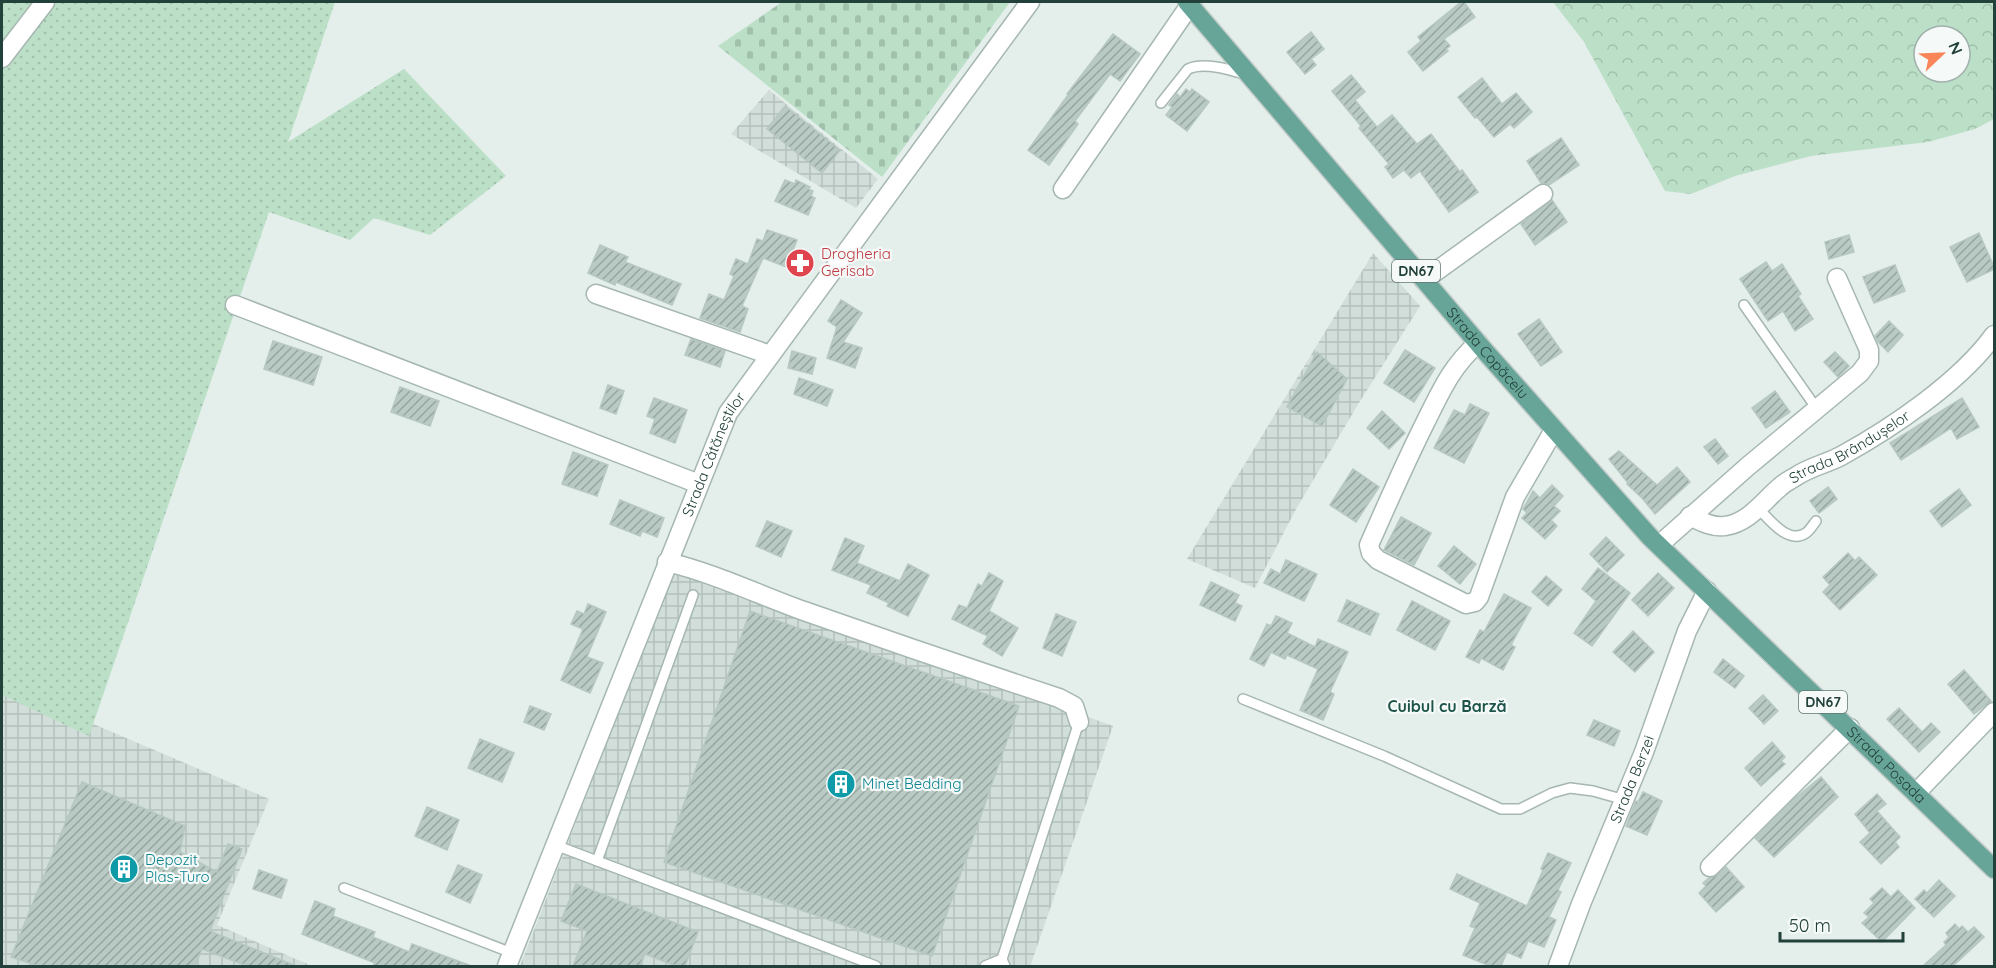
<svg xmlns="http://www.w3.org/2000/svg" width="1996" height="968" font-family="Quicksand,sans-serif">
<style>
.industrial{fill:url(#industrial-grid)}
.grass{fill:url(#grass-dots)}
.forest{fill:url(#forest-crowns);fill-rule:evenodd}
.cemetery{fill:url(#cemetery-stones)}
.building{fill:url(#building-hatch);stroke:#b6c8c1;stroke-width:1.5}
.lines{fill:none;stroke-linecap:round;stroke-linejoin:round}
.lane-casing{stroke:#a6b7b2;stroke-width:12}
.street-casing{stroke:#a6b7b2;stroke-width:21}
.primary-casing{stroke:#c1cac8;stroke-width:21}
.lane{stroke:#fff;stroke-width:9}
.street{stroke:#fff;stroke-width:18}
.primary{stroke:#67a598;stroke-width:18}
.labels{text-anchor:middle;stroke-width:4.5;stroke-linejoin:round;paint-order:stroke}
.shield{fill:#f5faf8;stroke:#617873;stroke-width:1.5}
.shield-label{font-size:14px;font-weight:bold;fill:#22413a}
.health-label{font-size:15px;fill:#be3a42;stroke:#f5faf8;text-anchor:start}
.street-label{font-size:15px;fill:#22413a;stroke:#f5faf8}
.culture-label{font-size:15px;fill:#0d838f;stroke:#f5faf8;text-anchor:start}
.neighbourhood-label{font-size:16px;font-weight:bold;fill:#1d5449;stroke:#f5faf8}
</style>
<defs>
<pattern id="industrial-grid" width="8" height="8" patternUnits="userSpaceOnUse" patternTransform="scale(1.5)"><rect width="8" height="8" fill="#d2ded9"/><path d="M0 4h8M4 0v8" fill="none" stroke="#b4c0bb"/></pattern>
<pattern id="grass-dots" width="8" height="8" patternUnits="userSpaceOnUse" patternTransform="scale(1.5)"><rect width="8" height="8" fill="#bce0c7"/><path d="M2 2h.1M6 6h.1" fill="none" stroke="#a1c1ac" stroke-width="1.8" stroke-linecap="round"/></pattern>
<pattern id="forest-crowns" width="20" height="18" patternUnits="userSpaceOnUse" patternTransform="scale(1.5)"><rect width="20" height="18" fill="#bce0c7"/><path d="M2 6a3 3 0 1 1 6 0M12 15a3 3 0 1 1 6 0" fill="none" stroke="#a1c1ac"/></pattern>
<pattern id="cemetery-stones" width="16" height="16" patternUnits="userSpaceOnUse" patternTransform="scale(1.5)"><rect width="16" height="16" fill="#bce0c7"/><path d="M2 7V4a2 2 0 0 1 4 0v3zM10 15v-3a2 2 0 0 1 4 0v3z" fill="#a1c1ac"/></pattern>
<pattern id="building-hatch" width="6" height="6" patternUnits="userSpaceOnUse" patternTransform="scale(1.5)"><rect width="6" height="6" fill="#b9c9c3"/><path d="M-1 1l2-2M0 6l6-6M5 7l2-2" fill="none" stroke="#96a59f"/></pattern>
</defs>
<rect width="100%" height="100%" fill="#e4eeea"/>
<!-- industrial -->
<g class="industrial">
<polygon points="769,90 878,179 856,208 731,134"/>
<polygon points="1373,253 1420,306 1357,406 1295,511 1255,588 1187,559"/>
<polygon points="675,568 1113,726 1031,964 1036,966 520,966"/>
<polygon points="2,685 269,799 217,925 312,966 2,966"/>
</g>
<!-- grass -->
<polygon class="grass" points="2,2 335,2 288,142 404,69 506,176 430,235 374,218 350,240 269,212 89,736 2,695"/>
<!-- forest -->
<path class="forest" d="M1553,2H1994V119L1975,129L1928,142L1811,156L1735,176L1691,194L1665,191L1584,42ZM1924,36H1960V72H1924Z"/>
<!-- cemetery -->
<polygon class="cemetery" points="782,2 1010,2 882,177 718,46"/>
<!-- building -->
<g class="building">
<polygon points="1461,2 1464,2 1475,17 1444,39 1450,46 1446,49 1448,51 1423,71 1408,52 1421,41 1418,37"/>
<polygon points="1311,32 1324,49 1311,59 1316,65 1305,74 1287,52"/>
<polygon points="1113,34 1140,54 1120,81 1110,74 1075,121 1078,124 1049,165 1028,150 1068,95 1067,94"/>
<polygon points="1351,75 1365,92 1355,100 1377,127 1392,115 1417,144 1431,134 1460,172 1462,170 1478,192 1449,212 1420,171 1411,178 1404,170 1393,178 1385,167 1389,164 1359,128 1361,126 1332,91"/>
<polygon points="1482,78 1502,104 1516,93 1532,112 1514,128 1510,124 1494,137 1477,117 1475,118 1458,97"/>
<polygon points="1186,89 1190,92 1192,89 1209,102 1187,131 1166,115 1172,107 1169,105 1177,94 1180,97"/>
<polygon points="785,106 840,150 822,173 767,129"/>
<polygon points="1561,138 1579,165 1549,185 1541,183 1527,161"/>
<polygon points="785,180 795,184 796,180 810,187 808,189 813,191 811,196 815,198 808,215 775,201"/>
<polygon points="1552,200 1567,222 1535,245 1521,224"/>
<polygon points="767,230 797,240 792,253 811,260 805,274 763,258 742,306 748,309 740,332 700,318 709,294 724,300 734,276 730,274 736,259 748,264 757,239 763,241"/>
<polygon points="1979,233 1995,269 1967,282 1950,247"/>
<polygon points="1849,235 1854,252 1829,259 1825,242"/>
<polygon points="600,245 628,257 625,262 681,284 672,305 616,282 615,285 588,273"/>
<polygon points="1766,262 1772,271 1782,264 1801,294 1798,296 1813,319 1795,331 1783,311 1768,321 1740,279"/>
<polygon points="1895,265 1905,291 1874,303 1863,277"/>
<polygon points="841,300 862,313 843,342 862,348 855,368 827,358 837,327 828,321"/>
<polygon points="1539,319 1562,352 1541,366 1518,334"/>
<polygon points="1889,321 1903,335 1888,352 1878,342 1875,336"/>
<polygon points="691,339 725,351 720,367 685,355"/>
<polygon points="273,341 322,357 313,385 264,369"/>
<polygon points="1405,350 1435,368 1414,402 1384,383"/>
<polygon points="792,351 816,358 812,374 788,368"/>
<polygon points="1317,352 1347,379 1322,426 1287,407"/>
<polygon points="1835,352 1849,366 1838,377 1824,362"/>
<polygon points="799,378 833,390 827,406 794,394"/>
<polygon points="608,385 624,391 616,414 600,408"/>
<polygon points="400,387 439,401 430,426 391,412"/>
<polygon points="1775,391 1790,412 1766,428 1752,408"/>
<polygon points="654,398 687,410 675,443 650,433 655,419 647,416"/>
<polygon points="1962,398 1979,427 1957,439 1951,428 1901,460 1890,443"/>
<polygon points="1470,404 1489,413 1464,463 1434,448 1454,410 1465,415"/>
<polygon points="1382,411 1405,433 1389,449 1367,428"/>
<polygon points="1715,439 1728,456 1718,464 1704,447"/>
<polygon points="1619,451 1657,485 1677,467 1690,482 1655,514 1642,498 1627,484 1628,483 1609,459"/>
<polygon points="573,452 608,465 597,496 562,484"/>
<polygon points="1353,469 1379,487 1356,522 1330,505"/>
<polygon points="1552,485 1563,496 1554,506 1560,511 1551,520 1557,526 1545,539 1522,518 1527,513 1523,509 1533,491 1540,498"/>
<polygon points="1828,487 1837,499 1819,513 1810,501"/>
<polygon points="1959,489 1971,505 1942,527 1930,511"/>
<polygon points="620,500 664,518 657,537 642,531 640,536 610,524"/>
<polygon points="1401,517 1431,533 1414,565 1384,550"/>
<polygon points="767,521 792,531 781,557 756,546"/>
<polygon points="1606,537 1624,555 1607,572 1590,554"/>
<polygon points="845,538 864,546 857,563 900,581 908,564 929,575 908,616 887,606 889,603 867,593 871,585 832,570"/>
<polygon points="1454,546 1476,564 1460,584 1438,566"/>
<polygon points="1848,553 1855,561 1859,557 1877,575 1840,610 1823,592 1830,585 1823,577"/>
<polygon points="1286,560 1317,574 1304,601 1264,583 1271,569 1280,574"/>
<polygon points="1598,568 1630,593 1592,646 1574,633 1596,601 1582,589"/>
<polygon points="989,573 1003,581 989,611 1018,628 1002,656 983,644 988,636 952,619 959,605 967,608 978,584 982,586"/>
<polygon points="1658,573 1674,588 1648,616 1632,600"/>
<polygon points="1546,576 1562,590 1548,606 1532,592"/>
<polygon points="1211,582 1239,595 1235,603 1242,606 1235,621 1200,605"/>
<polygon points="1504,594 1531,608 1511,645 1515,647 1503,670 1481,658 1479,663 1466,657 1480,630 1484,632"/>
<polygon points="1347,600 1379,614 1370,635 1338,621"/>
<polygon points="1412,601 1450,621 1435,650 1397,630"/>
<polygon points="588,604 606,612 587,657 603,663 590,693 561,680 583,629 571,624 577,611 584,614"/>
<polygon points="750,611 1019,706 932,956 664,862"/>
<polygon points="1056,614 1076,622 1062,656 1043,648"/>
<polygon points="1276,616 1292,623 1287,633 1315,647 1318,639 1348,652 1330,692 1334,694 1323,720 1300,710 1318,669 1287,655 1285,659 1271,652 1264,666 1250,659 1267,624 1271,626"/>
<polygon points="1633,631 1654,652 1635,672 1613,652"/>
<polygon points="1723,659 1744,676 1735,688 1714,672"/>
<polygon points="1964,670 1991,701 1974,714 1948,684"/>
<polygon points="1763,695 1778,711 1764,724 1749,708"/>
<polygon points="530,706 551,714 544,730 524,722"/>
<polygon points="1899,708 1922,732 1931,723 1940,732 1919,752 1887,719"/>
<polygon points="1594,720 1620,731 1614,746 1587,735"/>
<polygon points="480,739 514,753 502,782 468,768"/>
<polygon points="1772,742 1785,757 1781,761 1785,764 1761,786 1745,768"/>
<polygon points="1821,777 1838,797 1774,857 1755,838 1795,798"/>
<polygon points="82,782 185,826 180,852 217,872 228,844 242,849 210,931 296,966 247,966 202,949 195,966 38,966 11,957"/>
<polygon points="1643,792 1662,801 1647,835 1626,826 1636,801 1638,802"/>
<polygon points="1877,794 1886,804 1877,811 1900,837 1895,842 1899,847 1881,864 1860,842 1870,833 1855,814"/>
<polygon points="427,807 459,820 447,850 415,836"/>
<polygon points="1548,853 1571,863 1558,890 1561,892 1549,917 1556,920 1544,947 1528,941 1521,958 1507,952 1501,966 1490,966 1463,955 1475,928 1470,926 1480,903 1450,889 1457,874 1527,906 1543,870 1541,869"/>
<polygon points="458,865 482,875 470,903 446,892"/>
<polygon points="1726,867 1744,887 1716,912 1699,893 1706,886 1703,883 1709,878 1717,875"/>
<polygon points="259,870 287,880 281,898 253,889"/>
<polygon points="1939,880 1955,896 1934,917 1915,899 1924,890 1927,893"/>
<polygon points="576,884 698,932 685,966 676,966 645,954 640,966 573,966 587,931 561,921"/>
<polygon points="1882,888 1891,897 1898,890 1915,908 1882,942 1862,923 1869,917 1864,913 1874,903 1870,899"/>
<polygon points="315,901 335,909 333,916 375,932 373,937 409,952 412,944 469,965 469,966 373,966 375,963 302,934"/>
<polygon points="1955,924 1959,929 1962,926 1968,932 1974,927 1984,937 1953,966 1923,966 1946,945 1944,942 1949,937 1946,933"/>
</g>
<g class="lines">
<!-- lane casing -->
<g class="lane-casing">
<g id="lane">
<path d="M1161,103L1188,69C1204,62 1228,69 1244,74"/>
<polyline points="1744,305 1817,409"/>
<path d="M1758,508C1769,519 1788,545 1806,533C1810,530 1813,525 1816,521"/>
<polyline points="1243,699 1384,756 1501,809 1520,809 1552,793 1570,788 1593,791 1625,800"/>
<polyline points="555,845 876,966"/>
<polyline points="597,861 693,595"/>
<polyline points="344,888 512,953"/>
<polyline points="985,966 1002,959"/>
<polyline points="1005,966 1002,959 1079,722"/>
</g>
</g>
<!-- street casing -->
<g class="street-casing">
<g id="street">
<polyline points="2,58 45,2"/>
<polyline points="1063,189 1190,5"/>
<polyline points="1424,280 1543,194"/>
<polyline points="596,294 770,355"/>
<polyline points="235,305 699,484"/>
<path d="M1478,343C1451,367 1441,391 1425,423C1405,463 1387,504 1369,545L1371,553L1378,560L1466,604L1475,602L1479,597L1515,497L1554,430"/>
<path id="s1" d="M1690,516C1700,521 1713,528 1725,526C1749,523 1763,501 1780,487C1784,483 1790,480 1795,477C1809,467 1826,464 1841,456C1892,428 1960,382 1994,335"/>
<polyline points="1659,545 1747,467 1860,373 1869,361 1869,350 1837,278"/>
<path d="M667,562C714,573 759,595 804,611C889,641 974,670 1059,698L1074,706L1079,722"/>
<polyline points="1916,793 1994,712"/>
<polyline points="1710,867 1850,728"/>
<path id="s2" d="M507,966L728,413L1030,2"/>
<path id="s3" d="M1558,966L1581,904L1644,752L1687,631L1707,591"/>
</g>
</g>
<!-- primary casing -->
<g class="primary-casing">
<g id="primary">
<path id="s4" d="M1187,2L1483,349L1650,537L1994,869"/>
</g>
</g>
<!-- lane -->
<use href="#lane" class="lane"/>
<!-- street -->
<use href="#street" class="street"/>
<!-- primary -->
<use href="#primary" class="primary"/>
</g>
<!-- icons -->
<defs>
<g id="pharmacy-disc" transform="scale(1.5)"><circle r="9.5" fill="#e0444e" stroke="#f5faf8"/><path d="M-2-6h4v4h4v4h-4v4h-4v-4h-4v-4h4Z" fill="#fff"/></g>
<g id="building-disc" transform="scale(1.5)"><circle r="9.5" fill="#0f9aa8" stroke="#f5faf8"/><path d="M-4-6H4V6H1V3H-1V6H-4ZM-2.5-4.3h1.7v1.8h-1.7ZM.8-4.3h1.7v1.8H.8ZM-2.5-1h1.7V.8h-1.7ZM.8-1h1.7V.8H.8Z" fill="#fff"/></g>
</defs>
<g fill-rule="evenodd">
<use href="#pharmacy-disc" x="800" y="263"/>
<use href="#building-disc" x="841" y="784"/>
<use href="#building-disc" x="124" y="869"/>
</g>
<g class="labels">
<!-- shield labels -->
<g class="shield">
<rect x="1392" y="260" width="48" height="22" rx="4.5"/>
<rect x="1799" y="691" width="48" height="22" rx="4.5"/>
</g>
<g class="shield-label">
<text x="1416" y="276">DN67</text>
<text x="1823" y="707">DN67</text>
</g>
<!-- health labels -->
<g class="health-label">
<text x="821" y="259">Drogheria<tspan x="821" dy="17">Gerisab</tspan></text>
</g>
<!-- street labels -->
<g class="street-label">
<text dy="5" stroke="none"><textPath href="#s4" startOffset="462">Strada Copăcelu</textPath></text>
<text dy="5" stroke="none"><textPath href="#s1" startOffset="186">Strada Brândușelor</textPath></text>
<text dy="5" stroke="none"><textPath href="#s2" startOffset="552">Strada Cătăneștilor</textPath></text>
<text dy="5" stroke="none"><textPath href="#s4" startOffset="1036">Strada Posada</textPath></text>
<text dy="5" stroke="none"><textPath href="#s3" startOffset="201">Strada Berzei</textPath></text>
</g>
<!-- culture labels -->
<g class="culture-label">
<text x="862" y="789">Minet Bedding</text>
<text x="145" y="865">Depozit<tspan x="145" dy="17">Plas-Turo</tspan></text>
</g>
<!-- neighbourhood labels -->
<g class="neighbourhood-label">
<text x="1447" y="712">Cuibul cu Barză</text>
</g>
</g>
<!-- border -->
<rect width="1996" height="968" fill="none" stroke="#22413a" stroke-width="6"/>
<!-- north arrow -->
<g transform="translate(1942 54) rotate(67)"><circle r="28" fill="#f5faf8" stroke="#a1b0ac" stroke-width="1.5"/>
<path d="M0-4.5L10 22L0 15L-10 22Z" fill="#f88658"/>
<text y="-9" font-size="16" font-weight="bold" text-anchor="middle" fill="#22413a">N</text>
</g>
<!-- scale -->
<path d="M1780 932v9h123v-9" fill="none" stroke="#22413a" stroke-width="3"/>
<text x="1789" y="932" font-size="18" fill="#22413a" stroke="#f5faf8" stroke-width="4.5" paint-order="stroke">50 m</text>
</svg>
